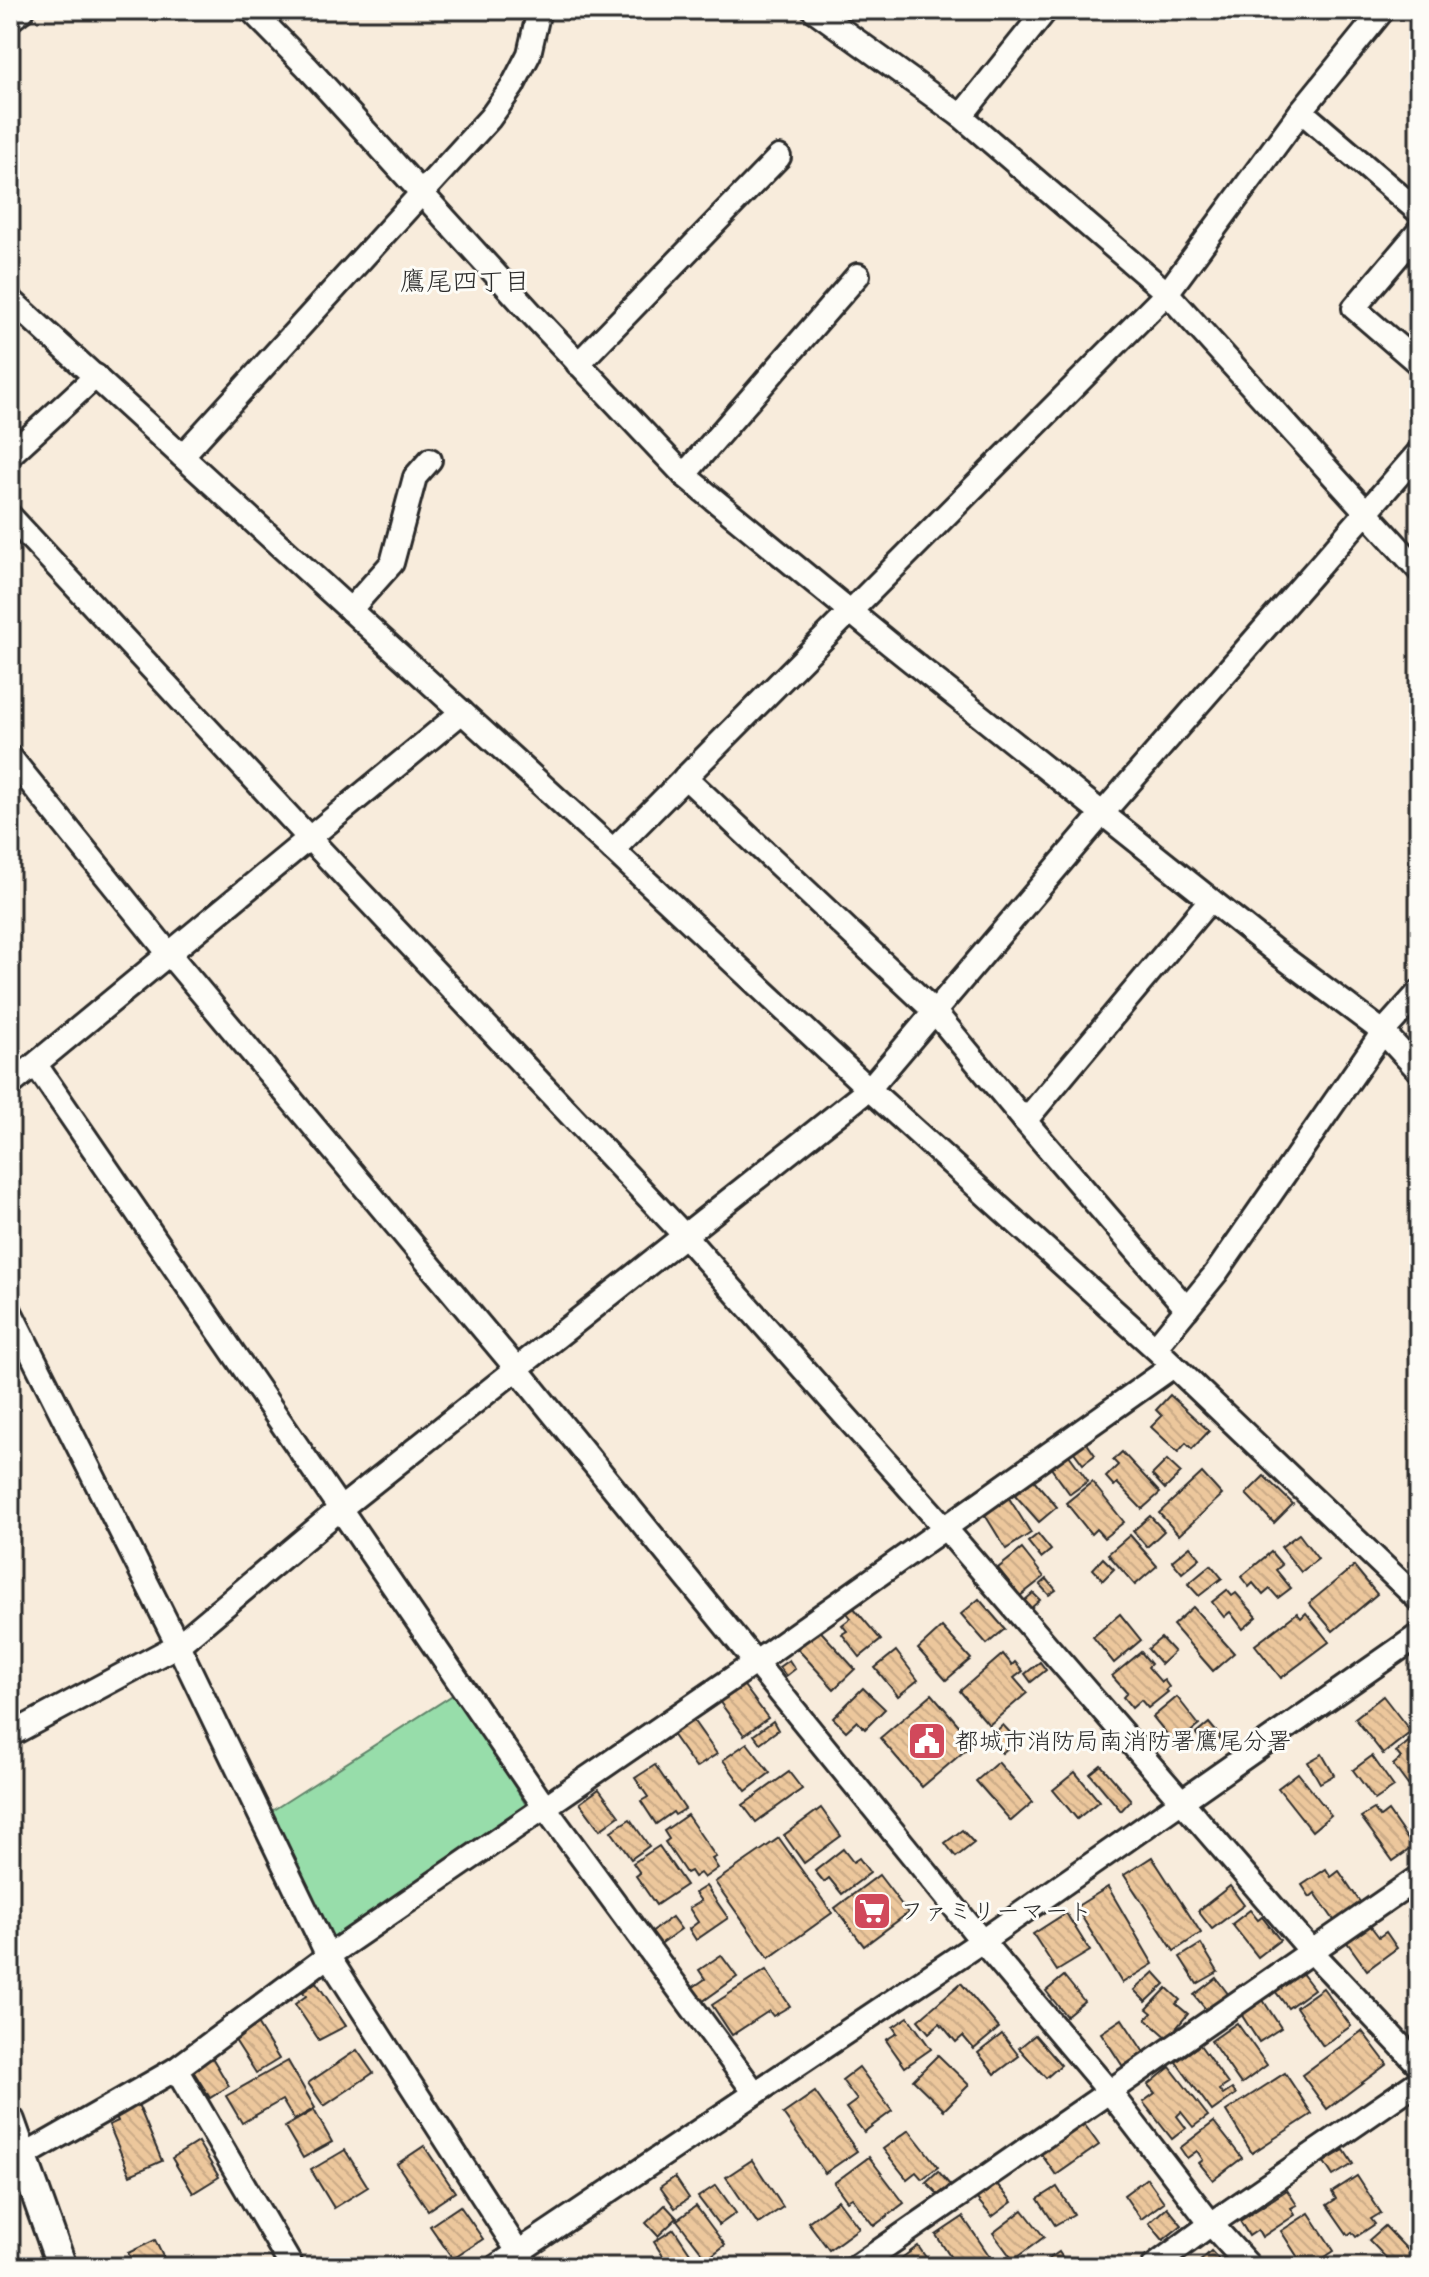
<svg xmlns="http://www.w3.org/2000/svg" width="1429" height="2277" font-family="'Patrick Hand','Klee One',sans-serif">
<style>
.green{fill:#97ddaa;stroke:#61846a;stroke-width:2}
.building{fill:url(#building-back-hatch);stroke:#2b2b2b;stroke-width:2}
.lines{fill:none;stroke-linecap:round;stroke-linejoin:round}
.minor-casing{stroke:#2b2b2b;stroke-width:28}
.major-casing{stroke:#2b2b2b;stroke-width:34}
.minor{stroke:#fdfcf7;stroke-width:22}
.major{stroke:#fdfcf7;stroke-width:28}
.labels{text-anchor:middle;stroke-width:6;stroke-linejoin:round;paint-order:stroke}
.poi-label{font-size:24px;fill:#2b2b2b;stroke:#fdfcf7;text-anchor:start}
.neighbourhood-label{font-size:26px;fill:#2b2b2b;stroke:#fdfcf7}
</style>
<defs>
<pattern id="building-back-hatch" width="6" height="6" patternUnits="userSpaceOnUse" patternTransform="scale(2)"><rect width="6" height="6" fill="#ecc79c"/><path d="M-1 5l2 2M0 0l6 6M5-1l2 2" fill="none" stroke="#cbab87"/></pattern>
</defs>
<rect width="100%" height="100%" fill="#f8ecdc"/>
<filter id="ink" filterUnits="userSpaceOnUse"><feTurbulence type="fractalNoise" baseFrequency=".0125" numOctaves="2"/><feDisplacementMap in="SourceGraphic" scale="16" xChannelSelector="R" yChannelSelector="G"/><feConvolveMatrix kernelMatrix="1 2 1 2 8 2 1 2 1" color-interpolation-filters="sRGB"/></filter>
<g filter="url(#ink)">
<!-- green -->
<polygon class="green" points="456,1693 528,1808 331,1942 270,1812"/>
<!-- building -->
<g class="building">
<polygon points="1170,1395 1209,1431 1192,1449 1186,1443 1178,1452 1151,1427 1162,1416 1156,1410"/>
<polygon points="1084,1439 1095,1455 1083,1464 1071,1448"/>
<polygon points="1066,1451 1088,1481 1070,1494 1048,1464"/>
<polygon points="1122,1452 1160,1493 1142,1509 1117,1483 1114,1486 1106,1477 1118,1465 1113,1460"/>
<polygon points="1167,1460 1181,1473 1165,1489 1152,1475"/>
<polygon points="1202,1473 1222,1495 1179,1535 1159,1513"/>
<polygon points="1264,1476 1293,1504 1274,1523 1246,1494"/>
<polygon points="1033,1479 1057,1507 1039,1522 1015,1495"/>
<polygon points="1092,1482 1124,1522 1104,1538 1096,1529 1091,1534 1066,1503"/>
<polygon points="1007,1495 1031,1533 1006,1549 982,1510"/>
<polygon points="1150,1516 1164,1531 1147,1547 1133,1531"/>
<polygon points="1038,1534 1051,1550 1041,1558 1028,1542"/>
<polygon points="1299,1534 1318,1559 1301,1572 1281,1547"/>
<polygon points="1130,1535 1157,1566 1135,1585 1108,1554"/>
<polygon points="1190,1546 1200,1558 1182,1573 1172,1561"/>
<polygon points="1022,1549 1044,1577 1020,1596 998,1568"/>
<polygon points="1271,1552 1282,1565 1276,1570 1291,1588 1278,1598 1270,1589 1263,1595 1253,1583 1249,1587 1241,1577"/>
<polygon points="1103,1558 1114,1569 1103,1580 1093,1569"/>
<polygon points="1211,1565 1222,1578 1199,1596 1188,1584"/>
<polygon points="1354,1566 1377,1594 1333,1631 1309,1603"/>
<polygon points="1047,1579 1056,1590 1049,1595 1040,1585"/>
<polygon points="1227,1590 1232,1596 1236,1593 1257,1617 1243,1629 1230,1612 1224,1617 1212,1602"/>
<polygon points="1033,1593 1040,1600 1030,1609 1024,1601"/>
<polygon points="979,1599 1005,1629 987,1644 961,1614"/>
<polygon points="1193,1607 1234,1653 1213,1671 1173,1625"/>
<polygon points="854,1608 881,1640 860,1657 842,1634 847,1631 842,1625 851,1618 847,1613"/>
<polygon points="1297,1613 1301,1618 1306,1613 1329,1642 1281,1678 1255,1645"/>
<polygon points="1120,1614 1141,1640 1114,1663 1093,1637"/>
<polygon points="815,1625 855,1669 834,1689 793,1644"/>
<polygon points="942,1627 971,1659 946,1680 918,1649"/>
<polygon points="1161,1638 1174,1652 1161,1664 1148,1649"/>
<polygon points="896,1651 918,1680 898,1696 875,1668"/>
<polygon points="1141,1652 1151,1664 1148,1667 1161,1682 1164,1680 1169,1687 1166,1690 1168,1692 1148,1708 1141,1700 1132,1708 1123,1697 1127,1693 1112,1676"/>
<polygon points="1003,1654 1012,1665 1015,1662 1023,1671 1014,1678 1027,1693 989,1725 960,1691"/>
<polygon points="789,1660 795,1669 786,1676 779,1667"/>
<polygon points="1040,1662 1046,1670 1031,1682 1025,1674"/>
<polygon points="742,1683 768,1718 744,1735 719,1701"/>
<polygon points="863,1688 885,1709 865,1729 857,1721 846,1731 833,1718"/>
<polygon points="1419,1688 1419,1726 1413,1726 1411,1689"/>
<polygon points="932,1694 974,1743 922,1787 880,1738"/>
<polygon points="1383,1696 1411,1732 1383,1754 1355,1718"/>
<polygon points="1177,1697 1199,1725 1175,1744 1153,1717"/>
<polygon points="693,1720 717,1754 696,1768 672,1734"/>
<polygon points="773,1721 778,1730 760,1743 754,1735"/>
<polygon points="1209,1723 1221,1737 1207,1748 1196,1734"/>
<polygon points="1003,1725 1017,1740 1002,1753 988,1738"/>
<polygon points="1411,1740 1419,1750 1419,1777 1408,1785 1393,1765 1401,1758 1396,1752"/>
<polygon points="747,1743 770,1773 746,1791 723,1760"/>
<polygon points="1322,1754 1334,1775 1320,1783 1308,1762"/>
<polygon points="1372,1756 1394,1787 1375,1800 1353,1770"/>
<polygon points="998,1762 1033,1802 1011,1821 976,1781"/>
<polygon points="655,1765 685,1809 675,1815 673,1812 656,1824 641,1801 648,1797 635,1778"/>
<polygon points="1101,1765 1131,1800 1121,1811 1090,1774"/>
<polygon points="789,1772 802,1789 756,1822 743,1805"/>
<polygon points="1075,1772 1099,1801 1077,1819 1053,1790"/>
<polygon points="1298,1773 1331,1815 1312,1831 1278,1788"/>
<polygon points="599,1789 619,1816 600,1830 580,1803"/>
<polygon points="821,1808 841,1836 804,1863 784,1835"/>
<polygon points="1374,1809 1380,1817 1388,1811 1413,1847 1393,1861 1361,1817"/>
<polygon points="687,1815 716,1857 712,1859 718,1868 704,1878 700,1873 694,1877 690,1871 686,1873 665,1842 669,1839 664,1831"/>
<polygon points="630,1819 649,1846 631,1859 611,1831"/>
<polygon points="962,1830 974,1843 956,1857 945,1843"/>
<polygon points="779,1838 832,1913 769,1958 715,1882"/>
<polygon points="659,1846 686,1885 656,1905 636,1876 640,1873 633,1863"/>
<polygon points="843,1849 853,1862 859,1858 870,1873 842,1894 829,1878 824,1882 815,1871"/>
<polygon points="1152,1857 1201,1933 1174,1951 1124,1875"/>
<polygon points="1326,1869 1331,1877 1339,1871 1362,1905 1336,1923 1315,1893 1310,1897 1302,1885"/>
<polygon points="879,1875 908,1913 864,1946 835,1908"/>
<polygon points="706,1886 728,1918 696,1940 689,1929 698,1922 689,1908 701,1901 695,1893"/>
<polygon points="1230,1886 1244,1905 1212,1929 1198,1911"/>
<polygon points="1108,1887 1153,1964 1122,1983 1076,1907"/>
<polygon points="1419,1908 1419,1931 1408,1916"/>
<polygon points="1250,1910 1258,1920 1262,1917 1280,1940 1258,1957 1232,1924"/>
<polygon points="1066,1913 1090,1951 1057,1971 1033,1934"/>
<polygon points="672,1917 681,1929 655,1948 647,1935"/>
<polygon points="1369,1924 1379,1937 1386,1932 1397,1948 1367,1970 1346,1941"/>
<polygon points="1201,1944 1218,1972 1197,1984 1180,1957"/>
<polygon points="721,1955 737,1977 699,2004 689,1990 705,1979 699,1970"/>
<polygon points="766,1970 790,2006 773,2016 769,2011 732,2035 712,2005"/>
<polygon points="1154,1972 1165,1984 1146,2002 1134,1990"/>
<polygon points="1301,1972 1314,1989 1288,2008 1275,1991"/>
<polygon points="1064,1976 1084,2001 1066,2016 1046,1991"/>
<polygon points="1216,1978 1229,1995 1208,2012 1194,1995"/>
<polygon points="316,1982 346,2026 319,2040 295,2004 306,1996 303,1992"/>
<polygon points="961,1983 999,2028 974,2049 963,2036 956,2042 940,2023 929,2033 918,2020"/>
<polygon points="1167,1988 1180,2000 1176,2004 1188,2014 1168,2038 1146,2019 1152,2013 1147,2009"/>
<polygon points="1323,1988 1351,2026 1323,2046 1296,2007"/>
<polygon points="1263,2000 1281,2028 1259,2042 1241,2014"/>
<polygon points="908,2017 931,2049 905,2067 886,2040 897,2033 893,2027"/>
<polygon points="1122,2019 1145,2054 1124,2068 1101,2033"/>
<polygon points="256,2022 279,2059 256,2073 233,2037"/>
<polygon points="1237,2023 1267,2065 1241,2084 1211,2041"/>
<polygon points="1362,2031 1387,2064 1327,2109 1302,2075"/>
<polygon points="1002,2034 1019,2056 995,2074 978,2053"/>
<polygon points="1035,2035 1061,2065 1046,2078 1019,2048"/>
<polygon points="1200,2045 1228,2084 1219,2090 1223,2095 1232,2089 1236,2094 1212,2111 1176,2062"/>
<polygon points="357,2050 373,2073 324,2106 308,2083"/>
<polygon points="210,2054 229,2086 210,2098 190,2066"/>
<polygon points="938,2055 969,2085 944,2110 913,2080"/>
<polygon points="288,2061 315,2108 294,2120 282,2100 242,2123 226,2096"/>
<polygon points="859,2067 892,2111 864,2132 846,2108 857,2100 842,2080"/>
<polygon points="1170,2067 1208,2116 1193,2127 1181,2112 1177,2116 1186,2128 1172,2139 1143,2102 1155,2093 1148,2085"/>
<polygon points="1285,2073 1312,2114 1252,2153 1226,2111"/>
<polygon points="815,2092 857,2151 825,2173 783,2114"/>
<polygon points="138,2104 162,2161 130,2175 109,2125 118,2121 115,2114"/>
<polygon points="314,2110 332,2142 303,2158 285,2127"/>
<polygon points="1082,2121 1099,2145 1056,2175 1039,2151"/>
<polygon points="1214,2122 1242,2158 1213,2180 1199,2163 1203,2160 1197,2151 1187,2158 1180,2148"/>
<polygon points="909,2130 938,2167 922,2179 916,2172 907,2179 883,2149"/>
<polygon points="198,2142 219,2177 193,2193 172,2158"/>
<polygon points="424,2146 455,2192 428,2210 397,2164"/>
<polygon points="345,2150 368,2187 334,2208 311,2170"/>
<polygon points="1344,2150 1353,2164 1333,2176 1324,2162"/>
<polygon points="869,2157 904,2203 874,2226 852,2198 847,2201 834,2183"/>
<polygon points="752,2160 783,2207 758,2224 726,2177"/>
<polygon points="938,2171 950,2185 939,2195 926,2182"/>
<polygon points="1357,2176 1381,2213 1371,2219 1375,2224 1356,2237 1352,2232 1348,2235 1327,2205 1336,2199 1332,2192"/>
<polygon points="675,2177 689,2198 675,2208 660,2187"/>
<polygon points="1147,2178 1164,2202 1141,2219 1124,2195"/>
<polygon points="996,2183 1012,2202 992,2217 976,2198"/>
<polygon points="716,2185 736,2213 719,2225 698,2197"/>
<polygon points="1057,2187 1074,2214 1055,2225 1038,2199"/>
<polygon points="1287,2190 1297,2205 1291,2208 1295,2215 1262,2237 1258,2230 1249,2236 1240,2221"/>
<polygon points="838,2200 859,2228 829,2250 808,2222"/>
<polygon points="665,2205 677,2218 658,2236 646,2223"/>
<polygon points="460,2206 483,2239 453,2259 430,2226"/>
<polygon points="696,2206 725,2245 707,2259 677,2220"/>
<polygon points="1167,2207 1182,2225 1163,2240 1149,2223"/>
<polygon points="1023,2210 1044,2237 1013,2260 993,2233"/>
<polygon points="1309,2213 1334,2251 1310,2267 1304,2267 1281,2231"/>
<polygon points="963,2217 997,2267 957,2267 936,2235"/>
<polygon points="1385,2226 1419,2262 1419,2267 1395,2267 1369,2240"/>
<polygon points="674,2229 694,2259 682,2267 670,2267 654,2242"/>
<polygon points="155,2240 168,2267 135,2267 128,2253"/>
<polygon points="918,2246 932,2266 898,2267 895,2263"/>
<polygon points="1211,2251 1226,2267 1194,2267"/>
<polygon points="1059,2252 1069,2267 1037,2267"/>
</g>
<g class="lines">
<!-- minor casing -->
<g class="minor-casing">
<g id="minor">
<polyline points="251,10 307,67 530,312 684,475 890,644 1276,952 1383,1032 1419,1071"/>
<polyline points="814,10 961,116 1167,293 1419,570"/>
<polyline points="10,20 23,10"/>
<polyline points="1301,111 1419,212"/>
<polyline points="961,116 1046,10"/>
<polyline points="1419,231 1354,308 1419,364"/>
<polyline points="10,299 613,850 869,1089 1155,1348 1419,1600"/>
<polyline points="578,364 779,157"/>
<polyline points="10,455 96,376"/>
<polyline points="182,456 490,118 512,87 529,54 539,10"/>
<polyline points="684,475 858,275"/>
<polyline points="10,516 309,838 684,1235 945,1528 1312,1952 1419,2065"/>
<polyline points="350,610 392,563 415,477 430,460"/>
<polyline points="10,757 170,955 516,1368 982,1941 1108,2090 1211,2224 1250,2267"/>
<polyline points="685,777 934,1011 1025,1121 1187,1309"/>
<polyline points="613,850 1167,293 1301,111 1383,10"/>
<polyline points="36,1065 546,1809 755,2093"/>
<polyline points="10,1085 462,712"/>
<polyline points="1025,1121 1210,900"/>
<polyline points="10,1311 178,1645 328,1956 528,2267"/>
<polyline points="1155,1348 1216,1273 1383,1032 1419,992"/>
<polyline points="10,1735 178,1645 340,1509 869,1089 1102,814 1419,452"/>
<polyline points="176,2069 292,2267"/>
<polyline points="10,2164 176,2069 328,1956 756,1662 1173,1366"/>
<polyline points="496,2267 982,1941 1419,1635"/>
<polyline points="856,2267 1419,1877"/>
<polyline points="1153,2267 1211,2224 1419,2081"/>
</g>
</g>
<!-- major casing -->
<g class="major-casing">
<polyline id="major" points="10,2121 62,2267"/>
</g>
<!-- minor -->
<use href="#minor" class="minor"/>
<!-- major -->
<use href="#major" class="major"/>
</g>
</g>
<!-- icons -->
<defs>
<g id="civic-square" transform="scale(2)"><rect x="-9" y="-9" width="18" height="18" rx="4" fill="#d1495b" stroke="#fdfcf7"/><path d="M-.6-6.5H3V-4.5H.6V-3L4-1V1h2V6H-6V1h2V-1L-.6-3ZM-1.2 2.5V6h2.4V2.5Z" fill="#fff"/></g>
<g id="supermarket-square" transform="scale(2)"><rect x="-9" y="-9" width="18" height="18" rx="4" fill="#d1495b" stroke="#fdfcf7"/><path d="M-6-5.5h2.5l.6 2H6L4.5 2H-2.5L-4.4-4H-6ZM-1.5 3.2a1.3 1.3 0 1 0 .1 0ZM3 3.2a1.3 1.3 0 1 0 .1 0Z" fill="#fff"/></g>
</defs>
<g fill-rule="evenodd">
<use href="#civic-square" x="927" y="1741"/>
<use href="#supermarket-square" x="872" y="1911"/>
</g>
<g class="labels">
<!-- poi labels -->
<g class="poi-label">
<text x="955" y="1749">都城市消防局南消防署鷹尾分署</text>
<text x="900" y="1919">ファミリーマート</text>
</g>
<!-- neighbourhood labels -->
<g class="neighbourhood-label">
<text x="465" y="290">鷹尾四丁目</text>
</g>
</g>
<!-- margin -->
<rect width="1429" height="2277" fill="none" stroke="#fdfcf7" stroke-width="40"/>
<rect x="20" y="20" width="1389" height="2237" fill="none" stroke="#2b2b2b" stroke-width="3" filter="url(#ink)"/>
</svg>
